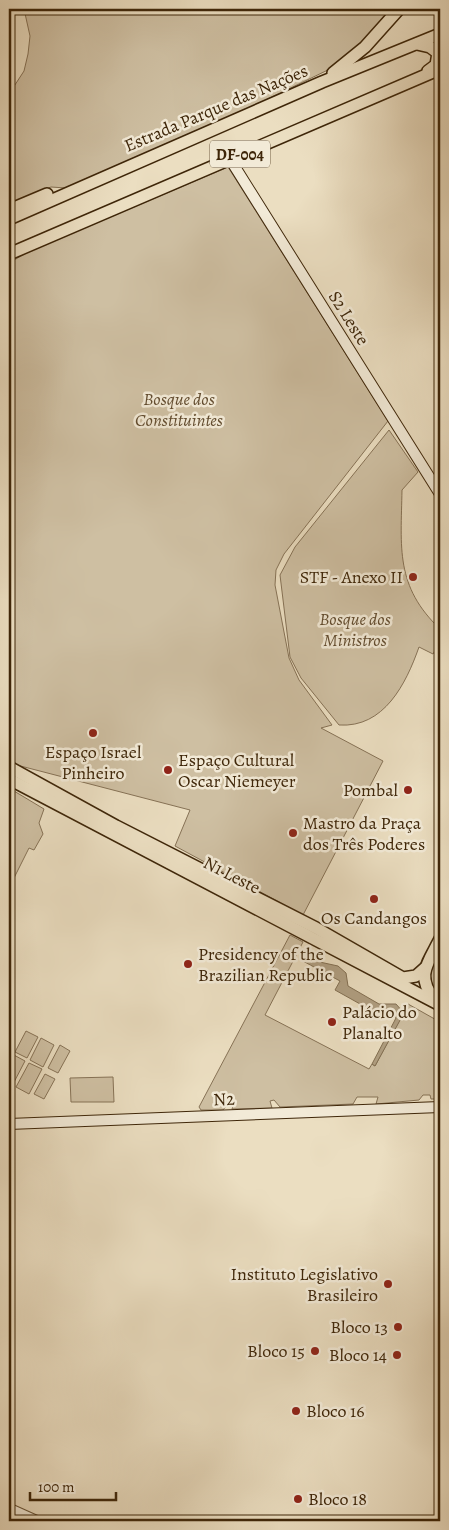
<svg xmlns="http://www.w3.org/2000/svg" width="449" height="1530" font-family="Alegreya,serif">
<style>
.green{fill:#cebfa2;stroke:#867256}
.water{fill:#b09f82;stroke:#826f52}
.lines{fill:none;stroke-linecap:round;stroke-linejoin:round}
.tertiary-casing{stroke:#695437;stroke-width:11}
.secondary-casing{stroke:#3e2609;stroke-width:12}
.trunk-casing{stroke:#3e2609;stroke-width:14}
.tertiary{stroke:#f2ead7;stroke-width:9}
.secondary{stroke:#f2ead7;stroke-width:10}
.trunk{stroke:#ebdec1;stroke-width:11}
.poi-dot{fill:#8f2418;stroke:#f2ead7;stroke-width:2}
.labels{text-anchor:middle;stroke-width:5;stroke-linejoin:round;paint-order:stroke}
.shield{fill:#f2ead7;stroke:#746147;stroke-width:1}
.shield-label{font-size:16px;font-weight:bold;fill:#3e2609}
.street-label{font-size:18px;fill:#3e2609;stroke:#f2ead7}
.park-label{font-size:18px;font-style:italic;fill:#624c2f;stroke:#f2ead7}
.poi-label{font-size:18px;fill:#3e2609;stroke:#f2ead7;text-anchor:end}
</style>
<rect width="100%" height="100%" fill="#ebdec1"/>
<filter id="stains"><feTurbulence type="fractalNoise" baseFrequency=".004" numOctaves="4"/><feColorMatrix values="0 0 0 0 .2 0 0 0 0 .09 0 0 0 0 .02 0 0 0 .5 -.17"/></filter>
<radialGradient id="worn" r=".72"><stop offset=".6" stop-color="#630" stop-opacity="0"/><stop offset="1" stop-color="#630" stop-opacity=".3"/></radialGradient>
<!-- green -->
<g class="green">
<polygon points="24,9 392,9 363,44 332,68 247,109 66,188 51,187 9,204 9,94 24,71 28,54 30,36"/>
<polygon points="228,167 388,421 284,554 276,570 275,585 289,658 299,680 332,725 321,728 383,761 303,915 175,846 190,810 9,763 9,263 28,252"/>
<path d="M389,430L418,472L402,490C401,548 395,586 440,629V641L433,654L419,647C406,684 384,728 339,725L301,678L290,657L280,575L295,547Z"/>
<polygon points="9,788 44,809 39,823 43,834 34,850 29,848 9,888"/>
<polygon points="290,935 303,942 265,1015 369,1069 372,1064 375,1066 408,1004 440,1022 440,1099 431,1099 430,1095 423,1095 419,1100 376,1104 378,1097 357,1097 353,1104 280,1107 274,1100 270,1101 272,1108 232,1109 234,1103 229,1102 223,1110 201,1110 199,1107"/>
<polygon points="440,953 440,993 429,987 428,976"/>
<polygon points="26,1031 38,1037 27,1058 15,1052"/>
<polygon points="41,1038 54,1045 43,1067 30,1060"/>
<polygon points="60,1045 70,1051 58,1073 48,1068"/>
<polygon points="12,1054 25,1061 12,1086 9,1084 9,1061"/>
<polygon points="29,1063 42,1069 29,1094 16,1087"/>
<polygon points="45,1074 55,1079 44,1099 34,1094"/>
<polygon points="113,1077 114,1102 71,1102 70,1078"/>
</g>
<!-- water -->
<polygon class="water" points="306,951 315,961 338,966 346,973 348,986 379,1004 396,1004 404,1013 375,1066 372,1064 396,1018 380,1009 378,1014 335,990 340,981 301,960"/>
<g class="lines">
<!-- tertiary casing -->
<g class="tertiary-casing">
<polyline id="tertiary" points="9,1508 38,1521"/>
</g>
<!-- secondary casing -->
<g class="secondary-casing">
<g id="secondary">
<polyline points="230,159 440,494"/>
<polyline points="9,1124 440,1107"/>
</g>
</g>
<!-- trunk casing -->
<g class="trunk-casing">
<g id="trunk">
<polyline points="417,44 430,47 438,53 436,65 428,71"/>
<polyline points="333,73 365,47 399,9"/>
<polyline points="9,210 47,194"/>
<polyline points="9,219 322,82 440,34"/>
<polyline points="9,254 440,69"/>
<polyline points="9,767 116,826 316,928 403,978 416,976 425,968"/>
<polyline points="9,779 440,1005"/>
<path d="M435,1000C415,976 428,963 440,939"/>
</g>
</g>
<!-- tertiary -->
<use href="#tertiary" class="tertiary"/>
<!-- secondary -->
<use href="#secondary" class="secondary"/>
<!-- trunk -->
<use href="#trunk" class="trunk"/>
</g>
<!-- markers -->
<g class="poi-dot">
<circle cx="413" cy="577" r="5"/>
<circle cx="93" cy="733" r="5"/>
<circle cx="168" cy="770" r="5"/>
<circle cx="408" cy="790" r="5"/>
<circle cx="293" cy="833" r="5"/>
<circle cx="374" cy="899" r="5"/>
<circle cx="188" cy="964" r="5"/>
<circle cx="332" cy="1022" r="5"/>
<circle cx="388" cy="1284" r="5"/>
<circle cx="398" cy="1327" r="5"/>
<circle cx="315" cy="1351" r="5"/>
<circle cx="397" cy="1355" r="5"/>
<circle cx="296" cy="1411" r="5"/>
<circle cx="298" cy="1499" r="5"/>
</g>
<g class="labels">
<!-- shield labels -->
<rect class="shield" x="210" y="140.5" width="60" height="27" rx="4"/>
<g class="shield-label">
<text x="240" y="160">DF-004</text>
</g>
<!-- street labels -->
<g class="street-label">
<text transform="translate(216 108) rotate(-23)" y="6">Estrada Parque das Nações</text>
<text transform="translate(349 318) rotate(58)" y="6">S2 Leste</text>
<text transform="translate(232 875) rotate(27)" y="6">N1 Leste</text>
<text transform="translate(224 1099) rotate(-3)" y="6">N2</text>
</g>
<!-- park labels -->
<g class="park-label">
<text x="179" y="405">Bosque dos<tspan x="179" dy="21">Constituintes</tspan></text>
<text x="355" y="625">Bosque dos<tspan x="355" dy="21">Ministros</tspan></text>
</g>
<!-- poi labels -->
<g class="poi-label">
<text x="403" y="583">STF - Anexo II</text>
<text x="93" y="758" text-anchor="middle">Espaço Israel<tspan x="93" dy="21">Pinheiro</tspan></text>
<text x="178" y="766" text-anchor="start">Espaço Cultural<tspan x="178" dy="21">Oscar Niemeyer</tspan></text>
<text x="398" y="796">Pombal</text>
<text x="303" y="829" text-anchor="start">Mastro da Praça<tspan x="303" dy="21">dos Três Poderes</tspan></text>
<text x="374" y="924" text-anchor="middle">Os Candangos</text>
<text x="198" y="960" text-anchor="start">Presidency of the<tspan x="198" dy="21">Brazilian Republic</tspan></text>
<text x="342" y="1018" text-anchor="start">Palácio do<tspan x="342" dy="21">Planalto</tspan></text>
<text x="378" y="1280">Instituto Legislativo<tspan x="378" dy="21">Brasileiro</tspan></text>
<text x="388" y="1333">Bloco 13</text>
<text x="305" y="1357">Bloco 15</text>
<text x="387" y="1361">Bloco 14</text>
<text x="306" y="1417" text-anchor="start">Bloco 16</text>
<text x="308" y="1505" text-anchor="start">Bloco 18</text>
</g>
</g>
<!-- margin -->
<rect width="449" height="1530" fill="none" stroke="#ebdec1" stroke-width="30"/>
<rect x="10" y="10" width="429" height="1510" fill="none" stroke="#3e2609" stroke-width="2.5"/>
<rect x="15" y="15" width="419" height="1500" fill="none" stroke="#3e2609"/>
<!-- scale -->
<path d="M30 1492v8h86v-8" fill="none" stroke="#3e2609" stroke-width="2.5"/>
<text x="38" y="1492" font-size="15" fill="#3e2609" stroke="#f2ead7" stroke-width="4" paint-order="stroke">100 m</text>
<rect width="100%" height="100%" filter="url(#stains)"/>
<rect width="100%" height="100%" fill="url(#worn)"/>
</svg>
